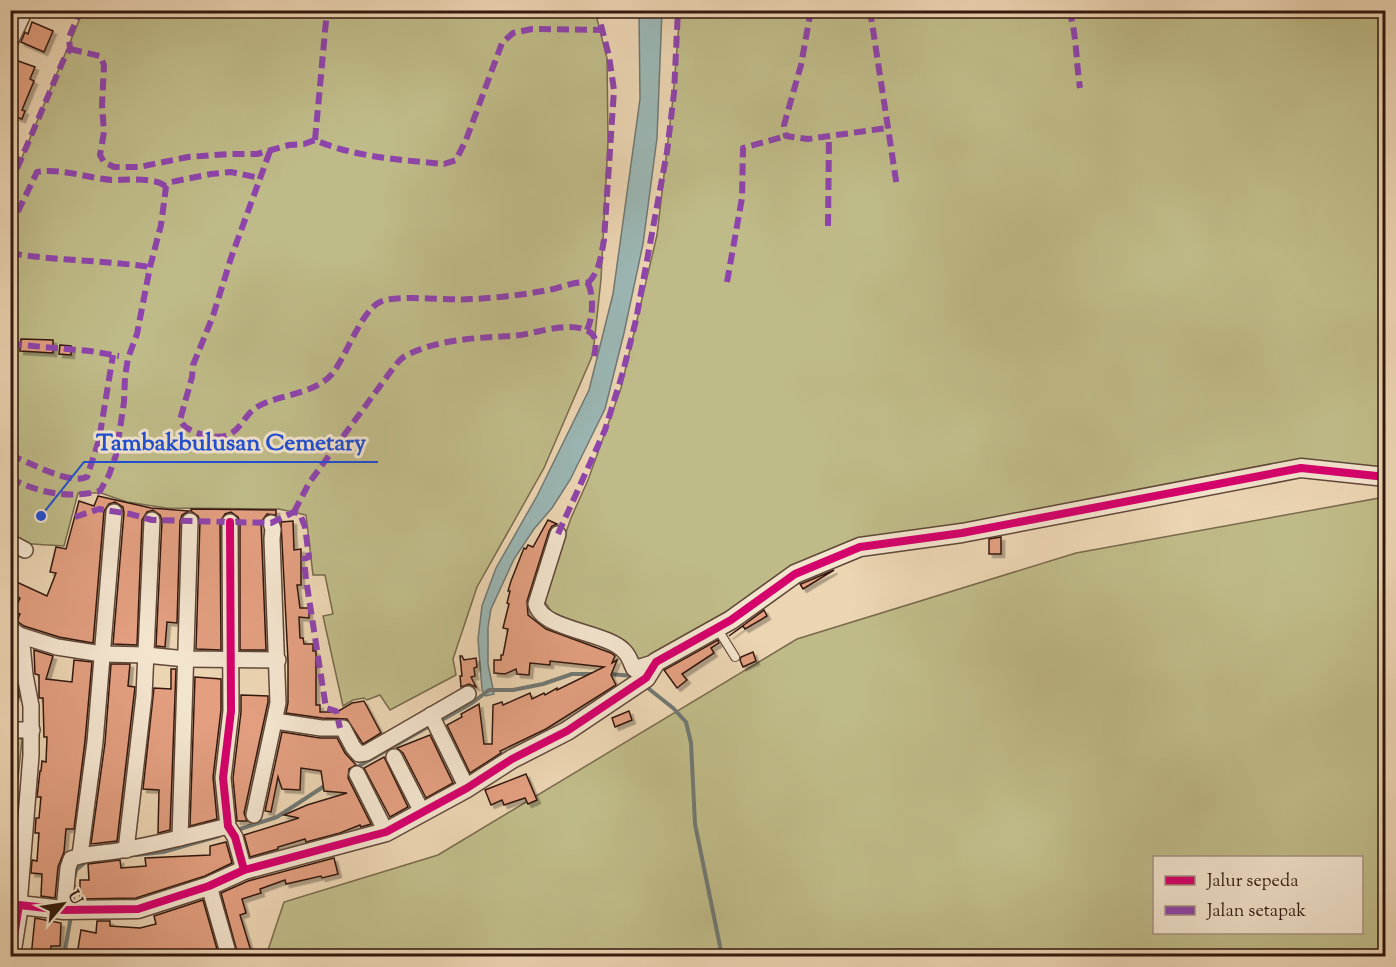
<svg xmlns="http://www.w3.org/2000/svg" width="1396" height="967" font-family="'Sorts Mill Goudy',serif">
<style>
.green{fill:#bfbb88;stroke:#796a4c;stroke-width:1.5;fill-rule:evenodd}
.water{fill:#9bb7b5;stroke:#717873;stroke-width:1.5}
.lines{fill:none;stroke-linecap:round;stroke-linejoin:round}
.stream{stroke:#717873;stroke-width:4}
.building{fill:#e39f80;stroke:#33190f;stroke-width:1.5;filter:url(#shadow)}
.service-casing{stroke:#614838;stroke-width:10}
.minor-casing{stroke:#614838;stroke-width:18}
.tertiary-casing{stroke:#614838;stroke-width:21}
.service{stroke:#f3e4ce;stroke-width:8}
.minor{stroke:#f3e4ce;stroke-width:15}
.tertiary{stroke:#f3e4ce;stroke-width:18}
.quiet{stroke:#8e44ad;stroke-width:6;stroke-dasharray:12 6;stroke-linecap:butt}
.cycleway-casing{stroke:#f3e4ce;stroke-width:11}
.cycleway{stroke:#d6006c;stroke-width:8}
.leader{fill:none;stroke:#1d4ed8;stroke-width:2}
.callout-dot{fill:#1d4ed8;stroke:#f3e4ce;stroke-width:2}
.callout-label{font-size:24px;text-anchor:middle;font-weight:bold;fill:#1d4ed8;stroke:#f3e4ce;stroke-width:6;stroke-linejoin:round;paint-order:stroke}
</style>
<defs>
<filter id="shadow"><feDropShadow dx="3.5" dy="3.5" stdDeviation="0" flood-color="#0004"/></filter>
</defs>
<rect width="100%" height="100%" fill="#ecd5b3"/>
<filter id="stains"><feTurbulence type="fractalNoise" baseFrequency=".00333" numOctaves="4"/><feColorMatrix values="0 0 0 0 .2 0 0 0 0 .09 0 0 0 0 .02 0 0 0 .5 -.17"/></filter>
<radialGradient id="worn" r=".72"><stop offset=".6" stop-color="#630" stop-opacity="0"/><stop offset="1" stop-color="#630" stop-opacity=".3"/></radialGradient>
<!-- green -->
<g class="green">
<path d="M83,11H595L607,58L608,142L601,279L593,354L544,468L477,587L453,659L456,675L390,710L380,695L367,700L364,698L353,700L343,706L323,616L333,614L325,575H313L306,515L279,509L166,508L127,502L101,493H78L64,546C46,544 27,546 11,538V184Z"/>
<polygon points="680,11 1385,11 1385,471 1310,461 907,536 754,598 637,664 552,613 545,602 545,593 571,518 588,480 621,388 657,235 673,98"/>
<path d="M1385,497V956H266L284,902L438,855L797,639L1076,553ZM1154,858H1362V932H1154Z"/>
<polygon points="11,733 15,733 22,740 11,844"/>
</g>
<!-- water -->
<polygon class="water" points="639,11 662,11 657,138 643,244 624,333 605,409 570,480 552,508 534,529 514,559 491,609 488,627 488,664 494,694 486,696 482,690 478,639 482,606 496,568 537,496 589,390 613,294 640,99"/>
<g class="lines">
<!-- stream -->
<g class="stream">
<polyline points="609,674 634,676 636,679"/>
<polyline points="644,685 673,708 686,722 691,743 695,824 722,956"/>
<polyline points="440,721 472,703 489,690 513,690 543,684 572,674 592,674"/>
<polyline points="345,774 433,724"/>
<polyline points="234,831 277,817 326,785"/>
<polyline points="136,855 163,852 219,836"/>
<polyline points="74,878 76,870 87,861"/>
<polyline points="72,905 74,886"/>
<polyline points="64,956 71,916"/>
</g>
</g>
<!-- building -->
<g class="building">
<polygon points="32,22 53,31 44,52 21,42 25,32 28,34"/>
<polygon points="10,58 35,67 30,79 34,81 22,110 25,111 22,119 10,115"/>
<polygon points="21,339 53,340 53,353 20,351"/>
<polygon points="60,345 71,346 71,355 59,354"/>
<polygon points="98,496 151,508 189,511 182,515 180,521 177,623 167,622 165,647 156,646 162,520 160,515 153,510 147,512 142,520 137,645 113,644 124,513 123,507 115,502 109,504 104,511 93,643 59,637 24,626 17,621 20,614 14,612 20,598 10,593 10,579 47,596 56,573 50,572 56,547 66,549 79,501 94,506"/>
<polygon points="191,509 276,510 276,515 267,514 261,522 266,650 240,650 240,522 238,517 231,512 225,514 220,522 221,650 196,649 200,521 198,516 191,511"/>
<polygon points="548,520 557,524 552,526 549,531 527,601 528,615 546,629 611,653 615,656 612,663 617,660 611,675 616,685 546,729 500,751 501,753 470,773 447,725 462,717 461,714 479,704 484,744 492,744 493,705 502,702 503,705 530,693 532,699 544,693 545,695 557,688 557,690 604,667 550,661 550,665 530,663 529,675 517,674 516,669 505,674 494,673 494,660 501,660 501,655 503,655 508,629 503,628 509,604 507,603 510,591 508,591 511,581 524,548 526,549 528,545 533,547"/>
<polygon points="293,521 294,550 301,549 301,585 297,585 300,608 309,608 309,618 299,617 300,638 303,638 304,644 313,644 313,651 316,651 316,705 320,705 320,712 337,712 352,703 364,701 381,733 363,744 347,719 322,718 286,713 288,703 288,660 281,522"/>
<polygon points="1001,537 1001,554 989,554 989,539"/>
<polygon points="834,570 803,589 800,584 801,584"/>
<polygon points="764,610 767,616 745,629 743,626 729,636"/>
<polygon points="718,640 719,643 711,648 714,653 682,674 687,680 677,688 664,670"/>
<polygon points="34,650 53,656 46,679 72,682 74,660 92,662 85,741 74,829 66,829 64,852 58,867 55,898 41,896 42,874 31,873 32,860 37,861 39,833 35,833 36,818 39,818 41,797 37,797 40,771 41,771 42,761 46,762 47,737 44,737 43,698 39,698 39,675 35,674"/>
<polygon points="753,652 756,661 743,667 740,660 741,657"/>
<polygon points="460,656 462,656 464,660 476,658 477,667 474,668 475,676 471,677 476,687 469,684 461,687 460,676 462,676"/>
<polygon points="10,657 13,657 19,697 10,697"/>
<polygon points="111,664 130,664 128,686 135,687 134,695 117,841 91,844 105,743"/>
<polygon points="171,669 176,669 170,830 158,833 159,790 143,789 154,688 171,689"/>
<polygon points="195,677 221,679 221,710 213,777 217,819 190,826"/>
<polygon points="241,695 268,696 268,702 244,813 247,821 237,821 233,778 241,712"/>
<polygon points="629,711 632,720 615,727 612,718"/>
<polygon points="282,732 320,738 337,738 345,753 356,765 349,769 348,778 371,824 361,827 360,825 340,833 306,842 305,839 278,847 278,849 250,857 244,835 299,818 284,815 307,805 347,793 324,791 321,771 301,768 300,790 282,789 278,777 271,812 265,811"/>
<polygon points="430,735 453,783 426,798 403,753 397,748"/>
<polygon points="384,757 408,807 390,817 364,768"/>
<polygon points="526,774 537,800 528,804 525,798 504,805 502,800 491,805 485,790"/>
<polygon points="226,842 232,863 205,876 136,898 80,899 80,880 89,880 88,864 120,860 121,868 146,866 145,858 210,855 210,846"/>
<polygon points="334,858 338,874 322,878 321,876 286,884 285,880 260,889 261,893 242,899 246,913 240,915 251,951 238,955 221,893 248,881"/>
<polygon points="203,900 219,956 77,955 81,930 96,933 97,921 110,921 110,926 140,928 156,924 154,916"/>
<polygon points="35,918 61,923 60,946 51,946 49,957 31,957"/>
</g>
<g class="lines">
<!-- service casing -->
<g class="service-casing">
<polyline id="service" points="717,628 735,657"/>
</g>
<!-- minor casing -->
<g class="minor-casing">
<g id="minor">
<polyline points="10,42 25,10"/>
<polyline points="230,522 231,711 223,778 228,826 235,837 244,870"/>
<path d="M558,534L536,604C543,631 607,631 625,652C629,656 631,663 634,669L656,662"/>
<polyline points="10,542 25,550"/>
<polyline points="10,628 19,635 22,644 25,675 31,706 31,755 19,905"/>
<polyline points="19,635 57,647 102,654 146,655 186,659 278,660"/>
<polyline points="431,715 467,788"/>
<polyline points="275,721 321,728 343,728 353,747 359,754 366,753 468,694"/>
<polyline points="10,730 32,730"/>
<polyline points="394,757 422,812"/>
<polyline points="357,774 386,832"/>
<polyline points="254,815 278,703 272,539 273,529 271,523"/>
<polyline points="180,838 190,521"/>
<polyline points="126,850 144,696 152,520"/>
<polyline points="80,855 95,742 114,512"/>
<polyline points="209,886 229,956"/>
<path d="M64,910L68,868L71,859C88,852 105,854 122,850C158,844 193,835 228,826"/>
</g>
</g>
<!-- tertiary casing -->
<g class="tertiary-casing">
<polyline id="tertiary" points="11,956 19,905 64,910 138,909 209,886 244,870 386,832 467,788 512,759 567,731 646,678 656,662 731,620 795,574 860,547 962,533 1301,468 1386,477"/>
</g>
<!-- service -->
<use href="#service" class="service"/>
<!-- minor -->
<use href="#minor" class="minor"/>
<!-- tertiary -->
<use href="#tertiary" class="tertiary"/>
<!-- quiet -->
<g class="quiet">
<polyline points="811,10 801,65 784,125 786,136 808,139 887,128"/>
<polyline points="870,10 897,187"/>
<path d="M1069,10C1077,35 1076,63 1080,88"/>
<path d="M70,49L100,56L104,65L102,105L104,132L100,155L104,162L114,167H139L188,157L229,154H257L289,145L304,144L315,140C354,157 401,160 444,164L456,160L466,140L502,43L513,33L532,29L602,30"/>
<polyline points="315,140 327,10"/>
<path d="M270,151L231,258L213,316L193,365L192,377L180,420C185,433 215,440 228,435C241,430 245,414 257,407C279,394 314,395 332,374C346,357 361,311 380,302C395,294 450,301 471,299C496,298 523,295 548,290C561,288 576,280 588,283"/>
<polyline points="10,185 63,61 70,49 69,37 81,10"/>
<polyline points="828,226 829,136"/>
<path d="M10,228L37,172C62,168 87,178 112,180C126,180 157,177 166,187"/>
<path d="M10,253C56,261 104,260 150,267"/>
<polyline points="727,282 742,198 743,148 786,136"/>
<path d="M588,283C600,271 601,255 604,240L614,90L609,56L597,10"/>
<path d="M587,330C593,317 594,296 588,283"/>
<polyline points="10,344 90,351 119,356"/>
<path d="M10,455C30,462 68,485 87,477L99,440L113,355"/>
<path d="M10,478C39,493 68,499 100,491L109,475L116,455L124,402L125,377L128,358L137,334L150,267L161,225L166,187L171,182L211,174L231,172L260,178"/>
<path d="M294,512L309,483L391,371C396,365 400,358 407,355C439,339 476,338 511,336C534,335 567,320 588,331C598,336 596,347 594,356"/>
<polyline points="75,517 99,509 130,514 152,520 271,523 294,512 300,514 305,527 309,557 304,559 306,579 326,708 336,711 340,728"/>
<polyline points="558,534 605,430 623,372 636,320 667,152 674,93 678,10"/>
</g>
<!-- cycleway casing -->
<g class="cycleway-casing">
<g id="cycleway">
<polyline points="230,522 231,711 223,778 228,826 235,837 244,870"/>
<polyline points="11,956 19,905 64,910 138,909 209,886 244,870 386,832 467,788 512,759 567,731 646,678 656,662 731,620 795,574 860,547 962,533 1301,468 1386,477"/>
</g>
</g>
<!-- cycleway -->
<use href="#cycleway" class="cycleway"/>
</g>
<!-- callouts -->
<path class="leader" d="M41 516L84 462H378"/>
<circle class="callout-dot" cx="41" cy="516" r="6"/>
<g class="callout-label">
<text x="231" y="450">Tambakbulusan Cemetary</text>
</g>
<!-- margin -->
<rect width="1396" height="967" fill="none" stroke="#ecd5b3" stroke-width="36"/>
<rect x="12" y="12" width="1372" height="943" fill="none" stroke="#33190f" stroke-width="3"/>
<rect x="18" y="18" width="1360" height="931" fill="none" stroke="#33190f" stroke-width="1.5"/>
<!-- legend -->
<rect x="1153" y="856" width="210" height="78" fill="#f3e4ce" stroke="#a69382" stroke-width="1.5"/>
<rect x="1165" y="876" width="30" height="9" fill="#d6006c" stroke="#a69382" stroke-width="1.5"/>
<text x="1207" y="886" font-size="18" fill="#33190f">Jalur sepeda</text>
<rect x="1165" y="906" width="30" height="9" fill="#8e44ad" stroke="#a69382" stroke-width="1.5"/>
<text x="1207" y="916" font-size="18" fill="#33190f">Jalan setapak</text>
<!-- north arrow -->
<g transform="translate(63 904) rotate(61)" stroke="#f3e4ce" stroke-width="4.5" paint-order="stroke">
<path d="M0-4.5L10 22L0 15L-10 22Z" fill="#33190f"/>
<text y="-9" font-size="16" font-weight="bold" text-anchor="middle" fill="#33190f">U</text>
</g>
<rect width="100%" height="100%" filter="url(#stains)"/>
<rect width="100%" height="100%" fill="url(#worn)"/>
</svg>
